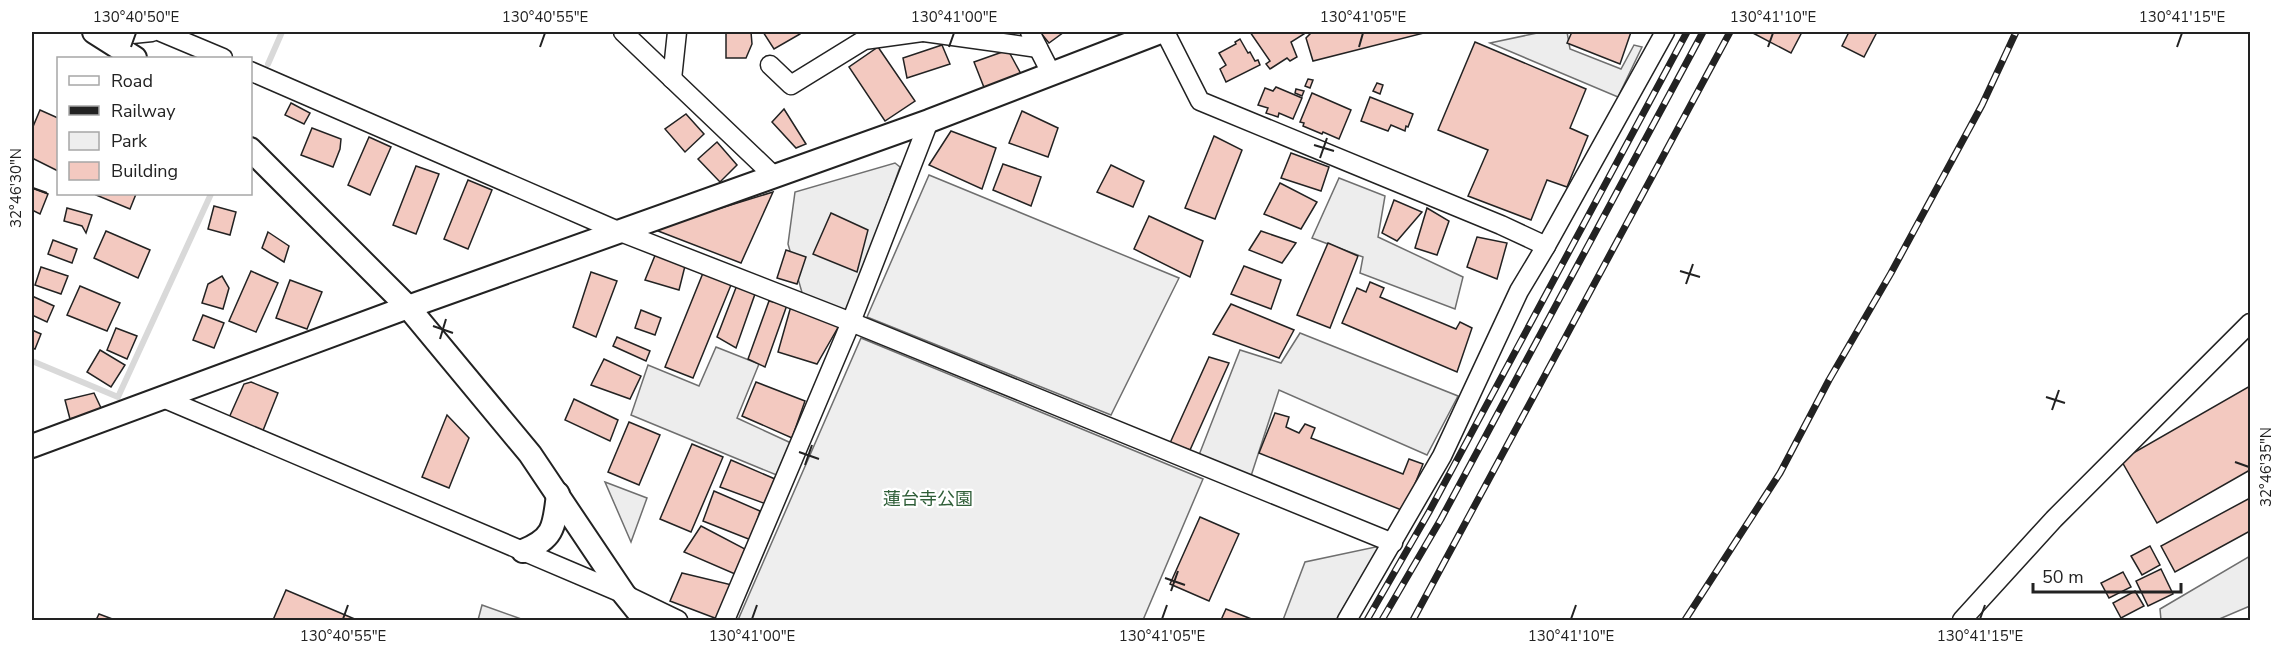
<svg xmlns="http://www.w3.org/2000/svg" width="2282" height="652" font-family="'Nunito Sans','Noto Sans JP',sans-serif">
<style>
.green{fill:#eee;stroke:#6f6f6f;stroke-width:1.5}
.parking{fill:#ededed;stroke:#6f6f6f;stroke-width:1.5}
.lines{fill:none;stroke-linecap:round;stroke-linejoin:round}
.stream{stroke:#d9d9d9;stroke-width:6}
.building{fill:#f3c9c0;stroke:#222;stroke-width:1.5}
.minor-casing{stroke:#222;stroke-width:21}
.tertiary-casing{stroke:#222;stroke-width:26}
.minor{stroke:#fff;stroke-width:18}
.tertiary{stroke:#fff;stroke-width:22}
.rail-casing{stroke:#222;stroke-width:7}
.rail{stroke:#fff;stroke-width:4.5;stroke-dasharray:14;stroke-linecap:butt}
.ticks{fill:none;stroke:#222;stroke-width:2}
.labels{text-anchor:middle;stroke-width:4.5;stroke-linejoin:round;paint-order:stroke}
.park-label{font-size:18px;fill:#2f5e38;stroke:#fff}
.neatline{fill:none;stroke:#222;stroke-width:2}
.ticks-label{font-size:15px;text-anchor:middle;fill:#222}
</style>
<rect width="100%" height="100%" fill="#fff"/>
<!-- green -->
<g class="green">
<polygon points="929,175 1179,278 1111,415 867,317"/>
<polygon points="861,338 1203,479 1143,620 738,620"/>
</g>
<!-- parking -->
<g class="parking">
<polygon points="1542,32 1567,32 1570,49 1621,69 1634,45 1642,47 1618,97 1490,43"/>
<polygon points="895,163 900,167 848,313 803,296 788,244 795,192"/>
<polygon points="1339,178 1385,196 1378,237 1463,277 1455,309 1360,273 1363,257 1312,238"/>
<polygon points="1300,333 1458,396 1427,455 1279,390 1251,476 1199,455 1240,350 1281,363"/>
<polygon points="716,347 759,364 737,418 791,443 779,476 631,415 648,365 699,386"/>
<polygon points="605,482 647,498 631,542"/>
<polygon points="1380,546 1336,620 1283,620 1305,562"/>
<polygon points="2250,556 2250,606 2217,620 2161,620 2160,609"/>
<polygon points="482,605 524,620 478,620"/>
</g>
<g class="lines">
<!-- stream -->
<g class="stream">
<polyline points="268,64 282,32"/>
<polyline points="32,361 118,397 211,194"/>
</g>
</g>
<!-- building -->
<g class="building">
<polygon points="726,32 751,32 752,44 746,58 726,58"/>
<polygon points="763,32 800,32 800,34 774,49"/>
<polygon points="1040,32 1064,32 1049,43"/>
<polygon points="1250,32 1303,32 1304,34 1291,42 1297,57 1290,61 1287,58 1270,69 1266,64 1270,61"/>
<polygon points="1312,32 1424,32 1424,33 1313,61 1306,38"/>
<polygon points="1572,32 1631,32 1620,64 1567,43"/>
<polygon points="1751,32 1802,32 1791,53"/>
<polygon points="1849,32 1877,32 1864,57 1842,46"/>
<polygon points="1240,39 1248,53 1250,52 1255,61 1258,60 1260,65 1226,82 1220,69 1226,65 1219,53 1236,44 1235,42"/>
<polygon points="1475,42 1586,89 1570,128 1588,136 1567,187 1547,180 1531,220 1468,196 1488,150 1438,130"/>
<polygon points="942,45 950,64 907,78 903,58"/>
<polygon points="878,47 915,101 885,121 849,67"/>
<polygon points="1008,50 1021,74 985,90 974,62"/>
<polygon points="1308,79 1313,80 1310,88 1305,86"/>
<polygon points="1377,83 1383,85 1380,94 1373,91"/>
<polygon points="1276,87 1302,98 1293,119 1279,113 1278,117 1266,113 1268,108 1258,105 1265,88 1273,91"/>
<polygon points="1296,89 1304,91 1302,96 1295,93"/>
<polygon points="1312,93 1351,110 1339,139 1323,132 1322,134 1303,126 1304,123 1300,122"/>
<polygon points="1370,97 1413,114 1408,127 1406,126 1405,131 1391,125 1388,131 1361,121"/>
<polygon points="291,103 310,113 304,124 285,115"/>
<polygon points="784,109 806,144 796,148 772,122"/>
<polygon points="40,110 58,118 58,171 32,158 32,129"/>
<polygon points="1022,111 1058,128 1048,157 1009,143"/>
<polygon points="686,114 704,134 685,152 665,129"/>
<polygon points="312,128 341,139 340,149 333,167 301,155"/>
<polygon points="951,131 996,148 982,189 929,165"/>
<polygon points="1214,136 1242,150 1215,219 1185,208"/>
<polygon points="369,137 391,147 370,195 348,185"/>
<polygon points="717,142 737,165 720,182 698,159"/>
<polygon points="1291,153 1329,167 1321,191 1281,178"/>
<polygon points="1003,164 1041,177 1031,206 993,190"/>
<polygon points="1111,165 1144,181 1133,207 1097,192"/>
<polygon points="416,166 439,174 416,234 393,225"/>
<polygon points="468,180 492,190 468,249 444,239"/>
<polygon points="1280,183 1317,202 1301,229 1264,214"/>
<polygon points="32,188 48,194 40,214 32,210"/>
<polygon points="773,192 741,263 653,229"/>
<polygon points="97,194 136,194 130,209 96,195"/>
<polygon points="1394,200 1422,212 1397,241 1382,233"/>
<polygon points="214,206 236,212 230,235 208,229"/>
<polygon points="67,208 92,215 86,233 82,226 64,221"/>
<polygon points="1427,208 1449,221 1437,255 1415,248"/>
<polygon points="831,213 868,230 857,272 813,254"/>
<polygon points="1149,216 1203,241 1190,277 1134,249"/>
<polygon points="106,231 150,250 138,278 94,258"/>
<polygon points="1261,231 1296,243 1282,263 1249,250"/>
<polygon points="268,232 289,246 284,262 262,248"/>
<polygon points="1477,237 1507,243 1497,279 1467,267"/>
<polygon points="53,240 77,249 72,263 48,254"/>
<polygon points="1328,243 1358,256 1330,328 1297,315"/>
<polygon points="786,250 806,257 797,284 777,278"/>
<polygon points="656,253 686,262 679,290 645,280"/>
<polygon points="1244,266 1281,280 1271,309 1231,294"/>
<polygon points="41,267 68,276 61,294 35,285"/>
<polygon points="251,271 278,283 256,332 229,321"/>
<polygon points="591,272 617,281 596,337 573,327"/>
<polygon points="703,273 731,285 693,378 665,367"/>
<polygon points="222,276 229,288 223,309 202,303 208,284"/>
<polygon points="290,280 322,292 307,329 276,318"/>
<polygon points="1370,282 1384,288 1380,297 1456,329 1460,322 1472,328 1457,372 1342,323 1357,288 1366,292"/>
<polygon points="737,285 755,294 736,348 717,337"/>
<polygon points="80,286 120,303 107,331 67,315"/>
<polygon points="32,296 54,306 47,322 32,315"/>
<polygon points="769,301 787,305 765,367 748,359"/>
<polygon points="1231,304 1294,330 1279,358 1213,334"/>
<polygon points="791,306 840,324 817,364 778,352"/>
<polygon points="641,310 661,318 655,335 635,328"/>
<polygon points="203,315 224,323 214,348 193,340"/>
<polygon points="116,328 137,336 127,359 107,350"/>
<polygon points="32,330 41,334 35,349 32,348"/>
<polygon points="617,337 650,351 646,361 613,346"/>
<polygon points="100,350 125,365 111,387 87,372"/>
<polygon points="1209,357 1229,363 1190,450 1170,443"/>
<polygon points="604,359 641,376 630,399 591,385"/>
<polygon points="251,382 278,393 262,433 228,420 244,384"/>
<polygon points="756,382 805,401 792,438 742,416"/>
<polygon points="2250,386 2250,470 2157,523 2121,460"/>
<polygon points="94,393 102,410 70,419 65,400"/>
<polygon points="574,399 618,420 610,441 565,420"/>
<polygon points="1275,413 1289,417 1286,427 1299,433 1305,424 1315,428 1311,438 1403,474 1409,459 1423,464 1404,511 1259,453"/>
<polygon points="447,415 469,438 449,488 422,477"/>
<polygon points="629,422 660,435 639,485 608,472"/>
<polygon points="692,444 723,457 691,532 660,519"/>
<polygon points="731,460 775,479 766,504 720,487"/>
<polygon points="714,491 760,511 751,540 703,521"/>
<polygon points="2250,498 2250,531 2175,572 2161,546"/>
<polygon points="1200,517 1239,534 1209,601 1170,584"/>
<polygon points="701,526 745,549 735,574 684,552"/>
<polygon points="2150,546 2160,565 2142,575 2131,556"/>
<polygon points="2161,569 2173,594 2148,606 2136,581"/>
<polygon points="2123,572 2131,587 2109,598 2101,583"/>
<polygon points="682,573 732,585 720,620 670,601"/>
<polygon points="286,590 357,620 273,620"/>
<polygon points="2135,591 2144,606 2121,618 2113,603"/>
<polygon points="1226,609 1254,620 1221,620"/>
<polygon points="99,614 115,620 96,620"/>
</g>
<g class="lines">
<!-- minor casing -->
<g class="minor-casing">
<g id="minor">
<polyline points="161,32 223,58"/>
<polyline points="623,32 774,176"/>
<polyline points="924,32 1038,48"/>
<polyline points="1030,32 1052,75"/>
<polyline points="1165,32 1200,101 1501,225 1546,246"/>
<polyline points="102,37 152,32"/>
<polyline points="770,65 791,85 864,40 922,32"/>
<polyline points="250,71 618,231 851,322 1393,543"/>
<polyline points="672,79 677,32"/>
<polyline points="163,398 624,594 678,620"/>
<polyline points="725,620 851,322 929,121"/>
<polyline points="1347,620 1442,456 1519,291 1546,246 1665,32"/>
<polyline points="1962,620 2054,519 2250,323"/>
</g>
</g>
<!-- tertiary casing -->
<g class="tertiary-casing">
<g id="tertiary">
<polyline points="94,32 135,58"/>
<polyline points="250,149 408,307 530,454 624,594 645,620"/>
<polyline points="32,446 408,307 929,121 1160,32"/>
<path d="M523,551C555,538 554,526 558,494"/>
</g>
</g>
<!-- minor -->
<use href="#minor" class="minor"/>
<!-- tertiary -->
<use href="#tertiary" class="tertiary"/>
<!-- rail casing -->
<g class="rail-casing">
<g id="rail">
<polyline points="1367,620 1429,512 1687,32"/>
<polyline points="1382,620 1441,519 1703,32"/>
<polyline points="1413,620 1730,32"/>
<polyline points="1685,620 1780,473 1829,380 1891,273 1982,105 2016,32"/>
</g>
</g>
<!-- rail -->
<use href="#rail" class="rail"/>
</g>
<!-- ticks -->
<path class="ticks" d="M131,47L136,33M540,47L545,33M949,47L954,33M1359,47L1363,33M1768,47L1773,33M2177,47L2182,33M1314,145L1334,151M1320,158L1327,138M33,188L47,193M1680,271L1700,277M1686,284L1693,264M433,326L453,333M440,339L446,319M2046,397L2065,403M2052,410L2059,390M799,452L819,459M2235,462L2249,467M805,465L812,445M1165,578L1185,585M1171,591L1178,571M343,619L348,605M752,619L757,605M1162,619L1167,605M1571,619L1576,605M1980,619L1985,605"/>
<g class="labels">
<!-- park labels -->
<g class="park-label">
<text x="928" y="505">蓮台寺公園</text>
</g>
</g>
<!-- border -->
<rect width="2282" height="652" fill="none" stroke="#ffffff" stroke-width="66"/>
<!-- legend -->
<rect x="57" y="57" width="195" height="138" fill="#ffffff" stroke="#a7a7a7" stroke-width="1.5"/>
<rect x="69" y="76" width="30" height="9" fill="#ffffff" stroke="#a7a7a7" stroke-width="1.5"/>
<text x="111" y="87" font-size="18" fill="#222222">Road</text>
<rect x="69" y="106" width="30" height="9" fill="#222222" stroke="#a7a7a7" stroke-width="1.5"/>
<text x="111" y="117" font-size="18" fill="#222222">Railway</text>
<rect x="69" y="132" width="30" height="18" fill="#eeeeee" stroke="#a7a7a7" stroke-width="1.5"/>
<text x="111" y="147" font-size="18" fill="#222222">Park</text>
<rect x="69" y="162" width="30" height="18" fill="#f3c9c0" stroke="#a7a7a7" stroke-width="1.5"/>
<text x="111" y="177" font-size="18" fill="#222222">Building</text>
<!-- scale -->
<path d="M2033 583v9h148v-9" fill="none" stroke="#222222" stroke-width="3"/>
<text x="2042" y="583" font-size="18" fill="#222222" stroke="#ffffff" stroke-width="4.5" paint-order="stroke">50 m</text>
<rect x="33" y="33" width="2216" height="586" class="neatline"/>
<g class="ticks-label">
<text x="136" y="22">130°40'50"E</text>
<text x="545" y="22">130°40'55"E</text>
<text x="954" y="22">130°41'00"E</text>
<text x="1363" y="22">130°41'05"E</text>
<text x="1773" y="22">130°41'10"E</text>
<text x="2182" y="22">130°41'15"E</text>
<text transform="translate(16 188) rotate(-90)" y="5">32°46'30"N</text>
<text transform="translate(2266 467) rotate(-90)" y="5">32°46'35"N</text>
<text x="343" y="641">130°40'55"E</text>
<text x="752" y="641">130°41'00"E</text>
<text x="1162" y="641">130°41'05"E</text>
<text x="1571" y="641">130°41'10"E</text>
<text x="1980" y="641">130°41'15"E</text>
</g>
</svg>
